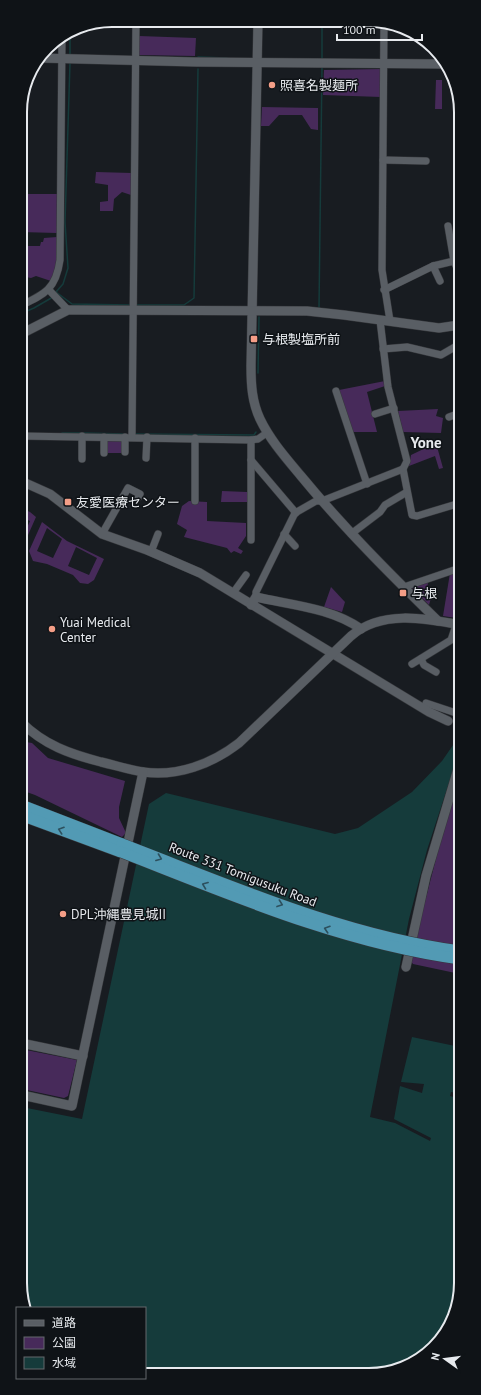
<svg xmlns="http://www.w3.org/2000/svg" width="481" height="1395" font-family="'PT Sans','Noto Sans JP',sans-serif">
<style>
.green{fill:#472a5a;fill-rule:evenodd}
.water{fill:#153b3b}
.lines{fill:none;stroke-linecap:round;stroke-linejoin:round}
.stream{stroke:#153b3b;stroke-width:1.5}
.minor-casing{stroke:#36383c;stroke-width:8}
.tertiary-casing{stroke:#36383c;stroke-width:10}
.trunk-casing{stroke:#36383c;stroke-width:12}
.minor{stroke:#595e64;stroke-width:7}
.tertiary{stroke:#595e64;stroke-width:9}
.trunk{stroke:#529ab4;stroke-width:11}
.trunk-bridge-casing{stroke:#36383c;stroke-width:12;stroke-linecap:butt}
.trunk-bridge{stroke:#529ab4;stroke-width:11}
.oneway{stroke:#2d505e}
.poi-dot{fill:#f49e87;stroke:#0f1317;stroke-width:1.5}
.labels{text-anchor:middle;stroke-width:3;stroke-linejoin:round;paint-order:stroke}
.poi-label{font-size:13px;fill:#e7eaee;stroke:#0f1317;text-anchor:start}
.street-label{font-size:13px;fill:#e7eaee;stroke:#0f1317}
.quarter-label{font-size:15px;font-weight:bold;fill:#e7eaee;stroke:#0f1317}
.rim{fill:none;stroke:#e7eaee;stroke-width:2}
</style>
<rect width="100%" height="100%" fill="#181c21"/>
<!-- green -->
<g class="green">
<polygon points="139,36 196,38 195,56 139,55"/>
<polygon points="381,69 381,97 323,95 324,70"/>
<polygon points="436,80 442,80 442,109 435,109"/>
<polygon points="262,107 318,108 318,130 311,129 302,115 279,115 269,126 261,126"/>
<polygon points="96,172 132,173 131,195 122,192 114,199 113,211 100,211 100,202 108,201 108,185 95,183"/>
<polygon points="20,194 58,194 57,233 20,232"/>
<path d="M57,237C57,252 58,267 51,281L36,276L31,278L20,276V246H40L41,242H43L44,238Z"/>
<polygon points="385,381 385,386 367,392 377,432 351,432 339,390"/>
<polygon points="438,409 436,416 443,418 441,433 403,432 398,411"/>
<rect x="106" y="440" width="17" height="13"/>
<polygon points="436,443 443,468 439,469 435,456 409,466 411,455"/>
<polygon points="222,491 247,492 248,502 221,502"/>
<polygon points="189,501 207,502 207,521 246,523 246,536 238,548 243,551 241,554 234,551 231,553 227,548 184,537 187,530 177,524 182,506"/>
<polygon points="21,508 30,512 36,517 21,551 21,541 30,521 21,517"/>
<path d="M42,522L67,541L104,559L94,580L88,584L80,583L73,575L47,564L33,561L29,551ZM47,528L62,539L53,558L37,551ZM76,547L97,558L89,575L68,566Z"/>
<polygon points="460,571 460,594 456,618 443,616 450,573"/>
<polygon points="428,582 427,590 433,591 429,605 412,588"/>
<polygon points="331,587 345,602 342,612 324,607"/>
<polygon points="26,742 32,743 48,758 125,781 119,807 119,818 126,833 122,837 35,795 21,790 21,757"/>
<polygon points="460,782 460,974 413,964 410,960 450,804 456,795"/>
<polygon points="21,1049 77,1060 68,1096 64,1098 22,1089"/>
</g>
<!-- water -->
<polygon class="water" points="460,735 460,749 427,850 409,919 370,1117 395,1123 430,1141 431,1138 394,1119 400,1086 422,1093 424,1084 401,1082 412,1037 460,1047 461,1094 451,1092 450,1096 461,1099 461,1288 438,1343 387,1373 145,1373 145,1308 26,1308 22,1301 22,1107 82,1119 149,804 166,793 335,834 358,828 412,792 442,761"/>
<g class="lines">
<!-- stream -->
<g class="stream">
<polyline points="70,55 70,31"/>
<polyline points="198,57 227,58"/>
<polyline points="322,59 322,21"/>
<polyline points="56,292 72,304 130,305"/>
<polyline points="56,292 63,284 68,268 65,222 70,63"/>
<polyline points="136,305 184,305 194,298 198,69"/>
<polyline points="319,308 322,67"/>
<polyline points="20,314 34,308 53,297"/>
<polyline points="258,373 259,317"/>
<polyline points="62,433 80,433"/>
<polyline points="84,433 124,434"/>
<polyline points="134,434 254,435 256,432"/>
</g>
<!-- minor casing -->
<g class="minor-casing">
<g id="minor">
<polyline points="384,22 382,270 390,321"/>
<polyline points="383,160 426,161"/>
<polyline points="448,226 454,261"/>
<polyline points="433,266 440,281"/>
<polyline points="49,290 68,310"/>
<polyline points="384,290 433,266 454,261 457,268 459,268"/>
<path d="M20,306C45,294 56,289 60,260L62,36"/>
<polyline points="383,349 407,347 441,355 460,344"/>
<polyline points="336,391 367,484"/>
<polyline points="375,414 394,408"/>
<polyline points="449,417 460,413"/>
<polyline points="21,436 251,440 258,439 268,432"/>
<polyline points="132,437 136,20"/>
<polyline points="125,452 125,437"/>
<polyline points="104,453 104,437"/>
<polyline points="146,458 147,437"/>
<polyline points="82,459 82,436"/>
<polyline points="251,460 296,513"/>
<polyline points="403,469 412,515 417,516 460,503"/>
<polyline points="195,501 195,438"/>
<polyline points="102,534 128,488 140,494 138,498"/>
<polyline points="284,534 295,546"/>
<polyline points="351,534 380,512 385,505 407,492"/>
<polyline points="251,540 251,440"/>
<polyline points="151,552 158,534"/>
<polyline points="404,587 460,568"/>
<polyline points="233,593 246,575"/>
<polyline points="256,597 256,592 295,513 316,501 322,501 403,469 407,461 388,387 380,320"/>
<polyline points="421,659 424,665 436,672"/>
<polyline points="412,664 451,640 456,625"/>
<polyline points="426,703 459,714 460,712"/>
</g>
</g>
<!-- tertiary casing -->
<g class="tertiary-casing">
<g id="tertiary">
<path d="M258,21L251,366C251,385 252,402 260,419C270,440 286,458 301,476C343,527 390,574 438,621"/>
<polyline points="40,58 196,62 443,64"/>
<polyline points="21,334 68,310 77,310 307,311 344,315 439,328 459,325"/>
<polyline points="21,481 50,494 102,534 147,550 200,573 429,712 448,721"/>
<path d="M251,605L256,597C291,605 332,608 361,629"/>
<path d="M21,722C44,745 70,754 101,762C115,765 129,770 143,772C177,777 212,764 239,743L351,636C381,610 424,618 460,625"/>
<polyline points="406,967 426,876 460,762"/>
<polyline points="21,1043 83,1056"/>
<polyline points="22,1095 72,1106 143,772"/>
</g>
</g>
<!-- trunk casing -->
<g class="trunk-casing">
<g id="trunk">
<polyline points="21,805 122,844"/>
<polyline points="21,815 121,852"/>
</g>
</g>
<!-- minor -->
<use href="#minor" class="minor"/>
<!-- tertiary -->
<use href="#tertiary" class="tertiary"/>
<!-- trunk -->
<use href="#trunk" class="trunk"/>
<!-- trunk-bridge casing -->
<g class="trunk-bridge-casing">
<g id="trunk-bridge">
<path d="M122,844C232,886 342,935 460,951"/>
<path d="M121,852C231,895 342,943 460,959"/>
</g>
</g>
<!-- trunk-bridge -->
<use href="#trunk-bridge" class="trunk-bridge"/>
</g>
<!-- one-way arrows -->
<defs><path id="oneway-chevron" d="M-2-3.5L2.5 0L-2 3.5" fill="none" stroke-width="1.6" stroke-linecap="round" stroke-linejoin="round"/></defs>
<g class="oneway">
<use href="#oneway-chevron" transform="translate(61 830) rotate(-161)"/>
<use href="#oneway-chevron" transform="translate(159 858) rotate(21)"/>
<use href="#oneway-chevron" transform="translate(205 885) rotate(-159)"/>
<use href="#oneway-chevron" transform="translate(280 904) rotate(20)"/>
<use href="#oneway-chevron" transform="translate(327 929) rotate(-162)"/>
</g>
<!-- markers -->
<g class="poi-dot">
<circle cx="272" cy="85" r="4"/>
<rect x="250" y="335" width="8" height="8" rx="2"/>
<rect x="64" y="498" width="8" height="8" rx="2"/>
<rect x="399" y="589" width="8" height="8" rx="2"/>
<circle cx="52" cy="629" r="4"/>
<circle cx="63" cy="914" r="4"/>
</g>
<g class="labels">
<!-- poi labels -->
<g class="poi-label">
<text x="280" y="90">照喜名製麺所</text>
<text x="262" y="344">与根製塩所前</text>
<text x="76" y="507">友愛医療センター</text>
<text x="411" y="598">与根</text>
<text x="60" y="627">Yuai Medical<tspan x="60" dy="15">Center</tspan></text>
<text x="71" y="919">DPL沖縄豊見城II</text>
</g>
<!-- street labels -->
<g class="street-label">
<text transform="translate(243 874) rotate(21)" y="5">Route 331 Tomigusuku Road</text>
</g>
<!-- quarter labels -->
<g class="quarter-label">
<text x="426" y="448">Yone</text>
</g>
</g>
<!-- crop -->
<path d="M0 0H481V1395H0ZM112 27H369A85 85 0 0 1 454 112V1283A85 85 0 0 1 369 1368H112A85 85 0 0 1 27 1283V112A85 85 0 0 1 112 27Z" fill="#0f1317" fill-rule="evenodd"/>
<path class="rim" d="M112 27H369A85 85 0 0 1 454 112V1283A85 85 0 0 1 369 1368H112A85 85 0 0 1 27 1283V112A85 85 0 0 1 112 27Z"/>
<!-- legend -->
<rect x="16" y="1307" width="130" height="72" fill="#0f1317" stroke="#65696d"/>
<rect x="24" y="1320" width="20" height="6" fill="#595e64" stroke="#65696d"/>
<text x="52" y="1327" font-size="12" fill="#e7eaee">道路</text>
<rect x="24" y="1337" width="20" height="12" fill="#472a5a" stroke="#65696d"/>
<text x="52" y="1347" font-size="12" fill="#e7eaee">公園</text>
<rect x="24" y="1357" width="20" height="12" fill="#153b3b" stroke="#65696d"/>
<text x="52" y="1367" font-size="12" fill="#e7eaee">水域</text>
<!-- north arrow -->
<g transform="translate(445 1359) rotate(284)" stroke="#0f1317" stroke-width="3" paint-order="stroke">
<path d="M0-3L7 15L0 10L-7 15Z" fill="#e7eaee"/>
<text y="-6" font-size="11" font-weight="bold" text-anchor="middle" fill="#e7eaee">N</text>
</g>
<!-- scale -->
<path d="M337 34v6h85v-6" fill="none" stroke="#e7eaee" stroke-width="2"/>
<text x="343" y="34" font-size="12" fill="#e7eaee" stroke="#0f1317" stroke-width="3" paint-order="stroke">100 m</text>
</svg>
